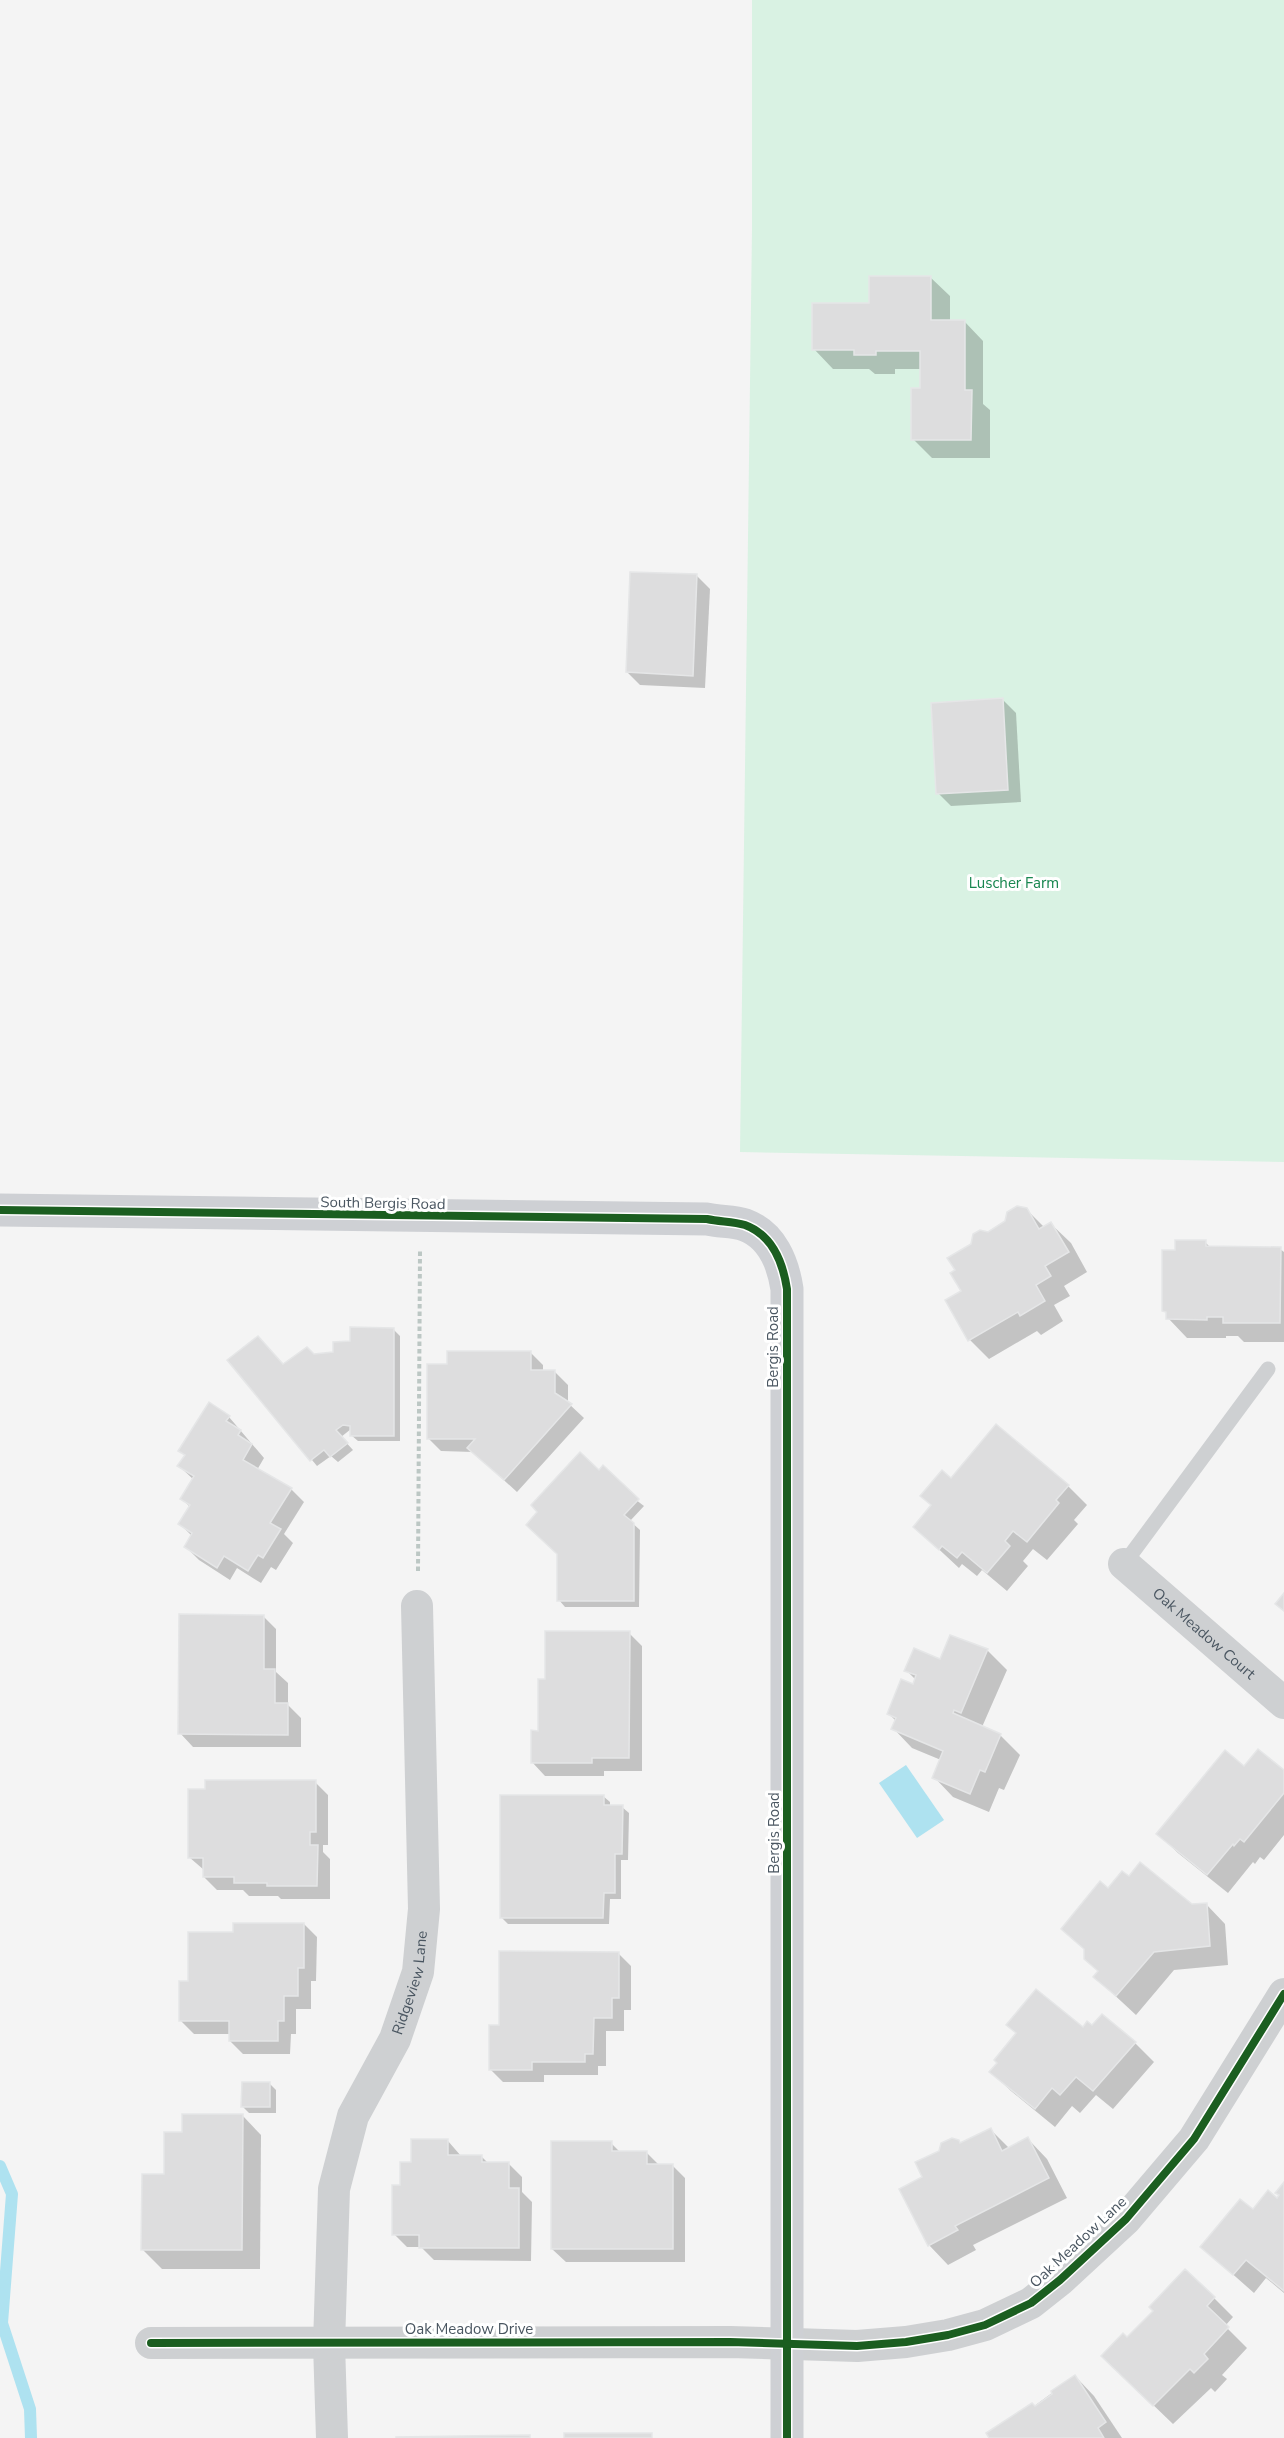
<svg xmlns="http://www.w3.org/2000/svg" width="1284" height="2438" font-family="'Nunito Sans',sans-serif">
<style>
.green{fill:#d9f2e3}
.water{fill:#aee2f0}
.shadow{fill:#0003}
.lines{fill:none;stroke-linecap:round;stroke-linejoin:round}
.stream{stroke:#aee2f0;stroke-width:12}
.building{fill:#ddddde;stroke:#e5e6e7;stroke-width:1.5}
.path{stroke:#bcc7c4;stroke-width:4;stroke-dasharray:4.5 3;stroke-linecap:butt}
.lane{stroke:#ced0d2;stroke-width:15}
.street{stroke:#ced0d2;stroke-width:32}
.secondary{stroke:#ced0d4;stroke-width:33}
.cycleway-casing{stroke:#fff;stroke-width:11}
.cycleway{stroke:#1b5e20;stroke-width:8}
.labels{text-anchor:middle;stroke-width:6;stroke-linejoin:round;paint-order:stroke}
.park-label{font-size:15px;fill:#17864f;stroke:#fff}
.street-label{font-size:15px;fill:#4a5661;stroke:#fff}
</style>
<rect width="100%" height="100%" fill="#f4f4f4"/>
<!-- green -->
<polygon class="green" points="752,0 1284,0 1284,1162 740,1152 752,229"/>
<!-- water -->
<polygon class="water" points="906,1765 944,1820 917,1838 879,1783"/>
<!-- shadow -->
<g class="shadow">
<polygon points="930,277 950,296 950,321 964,321 983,341 983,404 990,410 990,458 932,458 913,439 922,390 922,369 895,369 895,374 875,374 869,369 833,369 814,349 870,305"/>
<polygon points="697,576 710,589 705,688 640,685 627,672"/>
<polygon points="1003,700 1016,713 1021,802 951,806 938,793"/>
<polygon points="1027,1210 1045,1228 1051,1224 1071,1243 1087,1272 1064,1286 1070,1296 1054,1305 1063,1321 1041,1335 1037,1331 989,1359 970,1340 963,1292 989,1233"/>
<polygon points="1205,1242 1211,1248 1280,1249 1284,1252 1284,1342 1244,1342 1238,1336 1226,1336 1226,1338 1187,1338 1168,1318 1168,1314 1164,1310 1176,1251"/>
<polygon points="394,1330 400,1336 400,1441 358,1441 351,1435 351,1429 341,1437 353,1450 338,1462 331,1456 317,1466 229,1360 284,1366 314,1355 334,1354 352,1343"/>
<polygon points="530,1352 543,1365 543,1372 555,1372 568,1385 568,1403 584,1418 517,1492 473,1452 441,1451 428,1438 449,1366"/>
<polygon points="229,1417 264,1458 257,1470 291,1489 304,1502 284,1534 293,1543 276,1570 271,1567 261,1583 237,1568 230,1580 199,1560 186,1547 192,1536 180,1524 190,1507 182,1499 194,1480 179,1466 186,1456 180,1450"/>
<polygon points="599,1472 644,1506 630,1521 640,1530 639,1607 565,1607 559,1600 559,1554 539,1512"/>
<polygon points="951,1480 1068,1486 1087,1505 1074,1520 1078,1524 1047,1560 1033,1549 1023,1561 1028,1566 1007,1591 982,1570 977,1576 962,1564 959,1568 915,1527"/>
<polygon points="263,1616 276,1629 276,1672 288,1683 288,1705 301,1718 301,1747 193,1747 180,1733"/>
<polygon points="629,1633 642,1646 642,1771 604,1771 604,1776 545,1776 532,1762 539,1732 546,1681"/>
<polygon points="951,1636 987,1650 1007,1670 982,1727 1000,1735 1020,1755 1004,1790 999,1788 989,1812 953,1797 934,1777 941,1760 912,1748 893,1728 896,1721 889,1714 914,1686 916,1680 906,1670 941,1661"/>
<polygon points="1244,1768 1284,1772 1284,1835 1264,1860 1260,1857 1255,1864 1253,1862 1228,1893 1178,1853 1158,1834"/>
<polygon points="315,1782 328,1795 328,1845 323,1845 323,1852 330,1859 330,1899 281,1899 278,1896 249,1896 243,1890 217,1890 204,1877 204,1870 189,1857"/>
<polygon points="603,1796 610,1802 610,1807 622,1807 629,1813 628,1860 621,1860 621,1899 610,1899 609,1924 508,1924 501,1917"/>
<polygon points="1129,1878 1192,1906 1206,1904 1225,1924 1228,1965 1174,1970 1136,2015 1095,1977 1099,1972 1086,1959 1086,1951 1063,1928 1108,1890"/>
<polygon points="304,1924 317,1937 316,1981 311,1981 311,2009 296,2009 296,2034 291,2034 290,2054 243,2054 230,2041 230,2034 194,2034 181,2021 189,1982 234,1934"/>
<polygon points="618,1953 631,1966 631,2010 624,2010 624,2031 606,2031 606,2066 598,2066 598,2075 544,2075 544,2082 503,2082 490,2069 500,2027"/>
<polygon points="1083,2030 1135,2043 1154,2062 1113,2109 1096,2095 1080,2113 1072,2106 1055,2127 1011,2091 991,2072 1017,2034"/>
<polygon points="270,2084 276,2090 276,2113 249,2113 243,2107"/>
<polygon points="242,2115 261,2135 260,2269 162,2269 143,2250 166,2175 183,2134"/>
<polygon points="990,2129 1010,2149 1028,2139 1047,2159 1067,2198 973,2245 976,2250 948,2265 929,2245 924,2178"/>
<polygon points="448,2141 461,2156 481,2156 489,2164 509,2164 522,2177 522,2192 532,2202 531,2261 434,2260 421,2247 407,2247 394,2234 402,2186 413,2163"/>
<polygon points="611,2143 620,2152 646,2152 659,2165 672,2165 685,2178 685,2262 566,2262 552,2249"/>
<polygon points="1284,2185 1284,2293 1266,2278 1254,2293 1202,2247 1253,2211 1277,2200"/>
<polygon points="1214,2298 1233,2317 1225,2326 1247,2348 1222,2375 1227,2379 1215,2392 1211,2388 1173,2424 1122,2375 1127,2339"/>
<polygon points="1075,2376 1094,2396 1122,2438 991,2438"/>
</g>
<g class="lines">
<!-- stream -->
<polyline class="stream" points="0,2166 12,2194 2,2323 30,2409 31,2438"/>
</g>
<!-- building -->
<g class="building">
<polygon points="869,276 931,276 931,320 965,320 965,390 972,390 971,440 911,440 911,388 920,388 920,351 876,351 876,355 854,355 854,350 812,350 812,303 869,303"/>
<polygon points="630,572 697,574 693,676 626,672"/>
<polygon points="1003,698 1008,790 936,794 931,703"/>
<polygon points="1017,1206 1027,1208 1039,1229 1051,1222 1069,1252 1045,1266 1051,1276 1036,1285 1045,1301 1020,1316 1018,1312 968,1341 945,1300 961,1291 950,1273 955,1270 947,1258 971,1244 973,1234 980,1230 988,1232 1005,1221 1007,1212"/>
<polygon points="1175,1240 1206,1240 1206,1246 1281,1247 1280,1323 1223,1323 1223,1317 1207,1317 1207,1320 1166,1319 1166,1312 1162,1311 1162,1250 1175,1250"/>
<polygon points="350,1327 394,1328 394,1436 350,1436 350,1426 343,1425 336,1430 348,1443 330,1457 324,1450 310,1461 227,1360 258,1336 283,1364 307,1347 314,1354 333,1352 333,1342 350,1341"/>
<polygon points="447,1351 531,1351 531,1370 555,1370 555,1393 572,1404 504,1480 467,1448 475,1439 427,1439 427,1364 447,1364"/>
<polygon points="209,1402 230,1416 226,1421 241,1430 238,1435 252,1444 243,1460 292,1488 270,1523 281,1529 263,1558 258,1555 248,1571 224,1556 217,1568 184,1547 192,1533 178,1524 190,1505 180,1499 194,1476 177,1466 185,1455 178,1451"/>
<polygon points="996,1424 1069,1485 1056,1500 1059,1503 1027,1542 1013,1531 1005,1541 1010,1546 987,1573 962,1552 957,1558 942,1546 939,1550 913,1527 931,1505 920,1496 942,1470 951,1478"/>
<polygon points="580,1452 599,1470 603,1465 639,1499 624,1515 634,1523 634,1601 557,1601 557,1554 526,1525 537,1512 531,1505"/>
<polygon points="1284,1593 1284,1611 1275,1604"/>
<polygon points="179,1614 264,1615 264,1669 275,1669 275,1703 288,1703 288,1735 178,1734"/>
<polygon points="545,1631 630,1631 629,1758 592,1758 592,1763 531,1763 531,1730 538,1731 538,1679 545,1679"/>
<polygon points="950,1635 988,1649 961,1713 954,1710 953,1713 1001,1734 985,1772 980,1770 970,1794 932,1778 943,1751 891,1729 896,1718 887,1714 901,1679 913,1684 916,1675 904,1671 914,1648 940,1659"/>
<polygon points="1258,1749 1284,1770 1284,1793 1244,1842 1240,1839 1234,1846 1233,1844 1207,1875 1156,1834 1225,1750 1244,1766"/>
<polygon points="205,1780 316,1780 316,1832 310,1832 310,1845 318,1845 317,1886 267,1886 267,1883 234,1883 234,1877 203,1877 203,1858 188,1858 188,1789 205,1789"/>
<polygon points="500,1795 604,1795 604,1805 623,1805 622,1854 615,1854 615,1893 604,1893 603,1918 500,1918"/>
<polygon points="1140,1862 1192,1904 1207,1903 1210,1946 1154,1952 1116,1996 1093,1977 1098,1971 1084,1959 1084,1949 1061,1929 1100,1881 1108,1888 1122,1871 1129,1876"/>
<polygon points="233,1923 304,1923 304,1968 298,1968 298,1996 284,1996 284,2021 278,2021 278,2041 229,2041 229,2021 179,2021 179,1981 188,1981 188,1932 233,1932"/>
<polygon points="499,1951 619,1952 619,1998 612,1998 612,2018 594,2018 593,2054 585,2054 585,2062 532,2062 532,2070 489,2070 489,2025 499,2025"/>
<polygon points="1036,1989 1083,2027 1087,2021 1092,2025 1102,2014 1136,2042 1093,2091 1076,2077 1060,2095 1052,2088 1035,2109 989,2072 997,2063 994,2060 1016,2033 1006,2025"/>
<polygon points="242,2082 270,2082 270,2107 241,2107"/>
<polygon points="182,2114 243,2114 242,2250 141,2250 142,2174 164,2174 164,2132 182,2132"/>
<polygon points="991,2128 1002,2151 1028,2137 1049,2178 955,2226 958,2230 928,2246 899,2189 922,2177 915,2162 939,2151 941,2143 952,2138 959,2140 960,2143"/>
<polygon points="411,2139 448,2139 448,2155 482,2155 482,2162 509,2162 509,2188 519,2188 519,2248 419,2248 419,2235 392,2235 392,2185 400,2185 400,2162 411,2162"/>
<polygon points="551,2141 612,2141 612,2151 647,2151 647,2164 673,2164 673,2249 551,2249"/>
<polygon points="1284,2182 1284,2291 1246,2260 1233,2275 1200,2247 1240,2199 1253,2209 1268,2190 1277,2198 1279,2195 1275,2193"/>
<polygon points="1185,2269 1215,2297 1207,2306 1229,2327 1204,2354 1208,2359 1194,2373 1190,2369 1153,2406 1101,2356 1123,2333 1127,2337 1153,2311 1149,2307"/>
<polygon points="1075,2375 1106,2422 1098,2428 1104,2438 989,2438 986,2433 1032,2403 1035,2406 1052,2394 1051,2391"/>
<rect x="564" y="2433" width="88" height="5"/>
<polygon points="530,2435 530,2438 396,2438 396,2437"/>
</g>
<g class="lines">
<!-- path -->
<polyline class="path" points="418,1571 420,1251"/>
<!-- lane -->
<polyline class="lane" points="1124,1564 1268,1369"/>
<!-- street -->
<g class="street">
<path id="s1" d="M1124,1564L1284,1703"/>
<polyline points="151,2343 730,2342 857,2346 906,2342 948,2335 985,2325 1031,2303 1060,2280 1126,2219 1194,2139 1284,1994"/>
<path id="s2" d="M332,2438L329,2344L334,2189L353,2116L395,2039L418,1972L424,1909L417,1606"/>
</g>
<!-- secondary -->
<path class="secondary" d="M0,1210L707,1219C720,1222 733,1221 745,1225C772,1235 783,1263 787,1289V2438"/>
<!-- cycleway casing -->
<g class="cycleway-casing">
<g id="cycleway">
<path d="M0,1210L707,1219C720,1222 733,1221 745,1225C772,1235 783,1263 787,1289V2438"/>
<polyline points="151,2343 730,2342 857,2346 906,2342 948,2335 985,2325 1031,2303 1060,2280 1126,2219 1194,2139 1284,1994"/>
</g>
</g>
<!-- cycleway -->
<use href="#cycleway" class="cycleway"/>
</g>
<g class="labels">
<!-- park labels -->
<g class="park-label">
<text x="1014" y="888">Luscher Farm</text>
</g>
<!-- street labels -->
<g class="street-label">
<text transform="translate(383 1203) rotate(1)" y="5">South Bergis Road</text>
<text transform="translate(773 1347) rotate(-90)" y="5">Bergis Road</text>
<text dy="5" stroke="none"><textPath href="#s1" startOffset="106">Oak Meadow Court</textPath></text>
<text transform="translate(774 1833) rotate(-90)" y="5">Bergis Road</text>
<text dy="5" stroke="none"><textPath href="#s2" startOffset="471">Ridgeview Lane</textPath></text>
<text transform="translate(1078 2242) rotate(-43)" y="5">Oak Meadow Lane</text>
<text x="469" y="2334">Oak Meadow Drive</text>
</g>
</g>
</svg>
